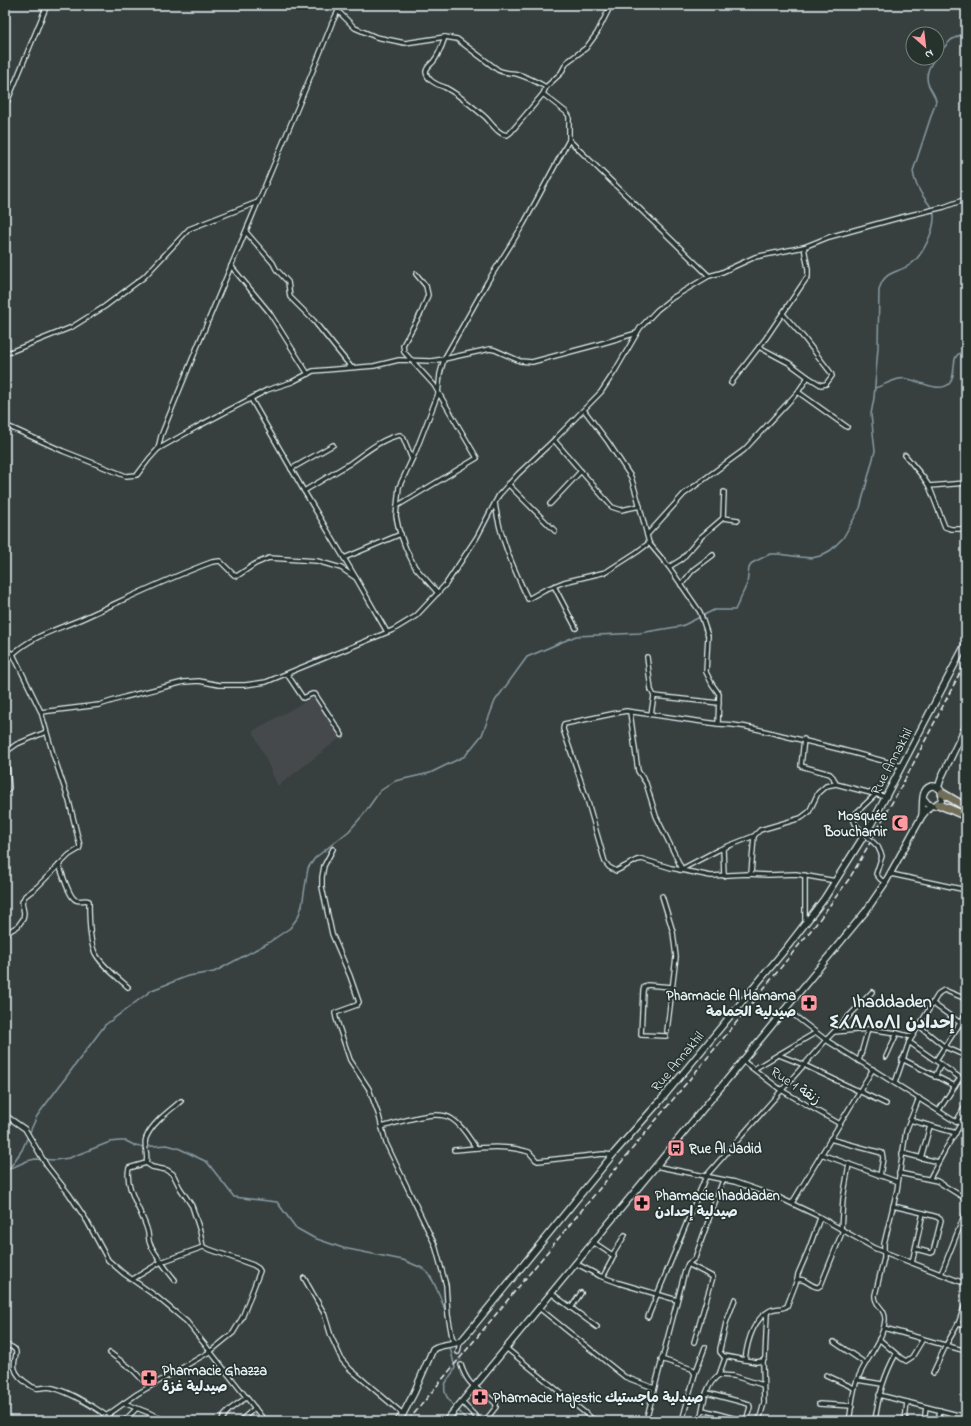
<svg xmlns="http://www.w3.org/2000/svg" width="971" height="1426" font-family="'Indie Flower','Playpen Sans Arabic','Noto Sans Tifinagh',sans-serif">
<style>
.built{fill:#45494b}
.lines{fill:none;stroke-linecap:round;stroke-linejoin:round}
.stream{stroke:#889ca5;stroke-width:1.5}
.street-tunnel{stroke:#525b5b;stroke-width:3.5;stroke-dasharray:3.5 2;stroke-linecap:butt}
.street-casing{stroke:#e8f1f8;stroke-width:6}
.secondary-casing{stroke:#e8f1f8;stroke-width:8}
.highway-casing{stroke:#e8f1f8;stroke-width:10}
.street{stroke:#26332d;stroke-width:3.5}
.secondary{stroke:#26332d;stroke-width:5.5}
.highway{stroke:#716e59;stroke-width:7}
.rail{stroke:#e8f1f8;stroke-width:1.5;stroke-dasharray:6 3;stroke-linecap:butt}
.street-bridge-casing{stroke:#e8f1f8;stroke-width:6;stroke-linecap:butt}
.street-bridge{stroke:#26332d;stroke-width:3.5}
.labels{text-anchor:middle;stroke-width:3.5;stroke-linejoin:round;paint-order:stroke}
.street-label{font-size:14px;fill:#e8f1f8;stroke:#26332d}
.poi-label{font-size:14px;font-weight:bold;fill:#e8f1f8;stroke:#26332d;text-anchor:start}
.district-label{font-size:18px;font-weight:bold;fill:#e8f1f8;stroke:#26332d}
</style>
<rect width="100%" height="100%" fill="#38403f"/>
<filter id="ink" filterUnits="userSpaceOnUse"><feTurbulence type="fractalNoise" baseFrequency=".025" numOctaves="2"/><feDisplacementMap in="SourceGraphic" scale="8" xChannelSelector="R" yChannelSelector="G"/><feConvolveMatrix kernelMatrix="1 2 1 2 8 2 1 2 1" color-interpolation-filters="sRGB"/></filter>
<g filter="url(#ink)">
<!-- built -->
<polygon class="built" points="315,696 340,738 278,786 253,731"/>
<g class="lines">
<!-- stream -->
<g class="stream">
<polyline points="937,55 951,40 966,32"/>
<path d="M875,388C885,385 898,376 908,379C919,381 939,393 949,384C959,374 947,352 966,352"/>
<polyline points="9,1169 27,1161 35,1159 55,1160 69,1158 110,1142 119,1141 126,1141 136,1146 141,1147 167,1145 178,1148 207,1162 234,1197 277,1202 296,1228 314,1238 343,1248 403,1260 422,1268 428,1273 433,1281 439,1294 447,1315"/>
<path d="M5,1173L9,1169L22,1150L37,1116L105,1025L152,990L188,976L214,972L268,943L290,928L298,917L302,906L308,868L315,858L349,831L363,815L380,791L395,781L430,773L465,756L482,735L495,701L527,657L576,636L640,633L682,626L714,610H735L747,584L749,568L752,563L770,554H779L800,557L812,558L820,556L831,550L843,538L860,508L875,451L871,414L874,398L878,347L879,290C884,270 897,274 911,264C923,255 935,230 934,215C933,208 929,204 925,199C919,191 914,181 913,171L936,101C935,95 932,92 929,86C924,76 929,66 935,58"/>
<polyline points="449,1331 450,1343"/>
<path d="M450,1347L455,1368C450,1380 440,1383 447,1397C450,1401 452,1404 455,1408"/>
<polyline points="458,1410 467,1421"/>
</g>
<!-- street-tunnel -->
<polyline class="street-tunnel" points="458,1352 461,1365"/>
<!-- street casing -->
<g class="street-casing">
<g id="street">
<path d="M338,11L355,28L376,37L405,43L445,37L457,39L498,70C504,73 511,73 517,74C528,77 537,82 546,87"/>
<path d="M445,37C442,46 439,55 433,62C430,65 426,68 426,72C427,80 438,85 444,87C457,93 473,107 484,116C491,122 498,135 507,135L511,132L543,94L546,87L561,73L567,62L586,48L597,33L611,5"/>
<polyline points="5,107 47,5"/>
<polyline points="569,140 709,276"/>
<polyline points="246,232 273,263 276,269 288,282 290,297 314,321 351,367"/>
<polyline points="231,266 269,312 308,374"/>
<polyline points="759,347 789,363 808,377 821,385 826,384 832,376 831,373 804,338 783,314"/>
<polyline points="5,354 72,327 104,307 144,277 189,229 258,202"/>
<polyline points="731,383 766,338 808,276 808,269 804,247"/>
<polyline points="798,392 847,427"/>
<polyline points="251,399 304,491 356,578 387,632"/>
<polyline points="584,410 608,442 631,477 638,500 649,543 669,567 700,612 708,636 706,672 712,684 719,694 718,724"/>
<polyline points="5,425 63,451 126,476 137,475 149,459 158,449 197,427 267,390 292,382 313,371 374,366 399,360 431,361 444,359 490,349 495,350 520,361 532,362 596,345 637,333"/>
<polyline points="554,440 612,507 621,510 640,506"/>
<path d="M158,449L161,436C216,297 277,162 332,23L341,5"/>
<polyline points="905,455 923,477 929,486 945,527 951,529 966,529"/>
<polyline points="291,469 333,445"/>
<polyline points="508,484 555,531"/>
<polyline points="929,486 966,483"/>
<path d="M304,491C319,482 334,473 349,464C365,453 380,439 400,435L403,437L412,459"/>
<path d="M495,503C500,539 513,567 528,599L544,590L564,582L606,572L637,552L649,543"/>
<polyline points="550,504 581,471"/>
<polyline points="397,506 477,458 434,385 404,352 403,345 421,313 428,295 426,286 416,274"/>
<polyline points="723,518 724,492"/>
<polyline points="647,535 684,494 744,450 798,392 808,377"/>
<polyline points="344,558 401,534"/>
<polyline points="669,567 682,559 701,537 723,518 738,520"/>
<polyline points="681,585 693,570 713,555"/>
<polyline points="554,586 576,628"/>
<polyline points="438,593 415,567 406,549 399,530 396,516 399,487 415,453 438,394 440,374 444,359 488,281 523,225 569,140 569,116 566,112 543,94"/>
<polyline points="5,650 13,654 41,712 53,754 69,801 80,846 79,849 69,855 37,887 25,896 22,902 24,913 23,919 18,926 5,934"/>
<path d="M13,654C33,635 62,628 86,617C128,598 168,578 212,562L220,561L234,575L237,576L255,564L269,558L317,561L341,568L356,578"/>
<polyline points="647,657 651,690 654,696 651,714"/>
<polyline points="287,674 303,698 312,694 315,694 342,735"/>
<polyline points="654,696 719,703"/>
<polyline points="41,712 99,705 125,697 184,682 199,681 219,685 245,685 266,682 393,630 416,616 446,584 477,537 499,495 518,474 554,440 601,392 615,371 640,328 657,310 672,298 709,276 720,273 755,257 804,247 829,237 898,218 944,207 966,199"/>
<polyline points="630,712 638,771 646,783 656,816 682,869"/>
<polyline points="804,739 801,766 830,774 833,777 836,784"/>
<polyline points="5,793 9,788 6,757 7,751 17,744 46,732"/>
<path d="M863,832C858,827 852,823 854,815L876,794"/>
<polyline points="878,847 882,856 876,874 880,879 885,883"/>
<polyline points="723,848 724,876"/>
<polyline points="333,849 324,866 322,877 322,887 332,934 350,976 359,1002 357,1005 335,1013 336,1018 350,1060 369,1089 379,1116 386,1143 435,1245 446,1285 448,1315 452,1337 455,1343"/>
<path d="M59,865C62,872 69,898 76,900C80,902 85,899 89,901C89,915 89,941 95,953C102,966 117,977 128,987"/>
<polyline points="680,870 718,850 754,836 760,830 801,818 809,812 818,793 826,786 836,784 886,797"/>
<polyline points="751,874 754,836"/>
<polyline points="891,874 966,890"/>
<path d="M836,881L796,874L768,875L747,874L711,876L671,868L642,859L637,860L616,871L609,867L605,862L587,799L563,729L564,724L626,711L718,724C742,724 763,731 785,736C824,745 863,755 902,766"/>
<polyline points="662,896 673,932 676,957 667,1031"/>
<polyline points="805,924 805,875"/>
<polyline points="932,1003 966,1027"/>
<polyline points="786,1009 826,1040 956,1122 962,1122 966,1125"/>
<polyline points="918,1025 945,1047 966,1056"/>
<polyline points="834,1032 868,1029 897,1033 912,1037"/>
<polyline points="666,1036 641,1035 643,991 644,987 647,985 672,987"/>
<polyline points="909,1042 966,1082"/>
<polyline points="779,1055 804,1065 886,1104"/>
<polyline points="886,1057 897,1033"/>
<polyline points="902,1059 955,1086"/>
<polyline points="936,1060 966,1014"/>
<polyline points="743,1061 781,1090 840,1124"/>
<polyline points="859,1061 868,1029"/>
<polyline points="754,1069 815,1033"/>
<polyline points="935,1077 941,1064"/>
<polyline points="895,1083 909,1042 939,993 944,990 966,999"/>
<polyline points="939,1110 960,1078"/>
<polyline points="5,1115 25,1129 47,1166 69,1194 87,1221 108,1260 123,1273 157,1297 187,1322 265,1421"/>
<polyline points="910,1120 956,1133"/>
<polyline points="956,1122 966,1105"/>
<path d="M381,1127C398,1123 436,1108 452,1119C462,1125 469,1138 476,1148"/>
<polyline points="830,1139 882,1153 883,1158 880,1176"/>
<path d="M454,1150C478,1148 505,1144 529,1152L536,1160L538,1161L603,1154L613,1155"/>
<polyline points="902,1153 938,1162"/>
<polyline points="821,1154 898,1182"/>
<polyline points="921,1158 930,1126"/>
<path d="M146,1163L129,1168C124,1187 142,1212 147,1229C149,1234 148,1240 150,1244C157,1257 166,1269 175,1280"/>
<polyline points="146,1163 152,1167 167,1170 173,1174 180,1188 192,1206 200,1231 203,1247"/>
<path d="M146,1163C149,1155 143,1146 146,1138C152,1123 169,1111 181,1101"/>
<polyline points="655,1166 735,1182 778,1197 818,1216 874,1248 966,1284"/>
<polyline points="899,1173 937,1181 966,1199"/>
<polyline points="930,1178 945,1150 962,1122"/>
<polyline points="792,1203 873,1069"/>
<polyline points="893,1206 923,1213 912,1263"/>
<polyline points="841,1229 843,1199 849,1164"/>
<polyline points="593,1242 614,1256 603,1277"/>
<polyline points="916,1249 931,1253 933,1252 941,1220 937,1217 923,1213"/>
<polyline points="613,1254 625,1235"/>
<polyline points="575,1263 600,1276 619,1283 677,1300"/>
<polyline points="688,1264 713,1277 694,1342"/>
<polyline points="941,1274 966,1211"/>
<polyline points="304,1278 324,1313 331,1336 342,1360 350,1369 403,1414"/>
<polyline points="797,1280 798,1274 808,1251 820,1218"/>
<polyline points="551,1293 597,1327"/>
<polyline points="539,1308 625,1377 654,1388"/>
<polyline points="571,1308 581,1293"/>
<polyline points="648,1317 706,1176 826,1040 872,992"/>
<polyline points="958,1324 966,1326"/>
<polyline points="884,1328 966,1351"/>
<polyline points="879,1339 901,1358 906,1361 912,1357 923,1339"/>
<polyline points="834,1342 865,1363"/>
<path d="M5,1345C25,1349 11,1358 15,1369C16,1374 22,1380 27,1383C39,1393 42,1385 53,1388C70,1392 99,1409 113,1421"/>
<polyline points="506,1348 595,1421"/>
<polyline points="458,1352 460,1342"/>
<polyline points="110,1353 133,1370 149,1387"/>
<polyline points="724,1356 756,1362 763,1361 765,1358 767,1313"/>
<polyline points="661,1359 692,1369 695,1374 682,1421"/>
<path d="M745,1360C747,1343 753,1320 769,1311C775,1307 782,1310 787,1306L797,1280C805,1277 810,1287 818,1287L821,1285L843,1230"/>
<path d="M461,1365C469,1390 480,1387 496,1404V1407L485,1421"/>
<polyline points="933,1373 946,1345 958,1324 966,1302"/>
<polyline points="695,1374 705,1347"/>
<polyline points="719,1375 725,1358 720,1352 720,1349 726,1323 735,1299"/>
<polyline points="826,1375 854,1388"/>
<polyline points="857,1380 882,1384"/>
<polyline points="707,1393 749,1404 750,1407 746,1421"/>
<polyline points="879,1395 966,1417"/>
<polyline points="462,1402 480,1421"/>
<polyline points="124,1403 157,1416 163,1421"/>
<polyline points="819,1404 852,1406"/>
<polyline points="703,1410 744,1421"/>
<polyline points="99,1421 137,1394 211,1351 233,1333 242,1318 260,1271 258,1268 253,1265 203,1247 161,1262 133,1279"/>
<polyline points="124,1421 136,1409"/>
<path d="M222,1421C225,1410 238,1404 247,1397"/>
<polyline points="240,1421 255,1408"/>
<polyline points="646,1421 685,1271 688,1264 695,1258 723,1180"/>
<path d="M700,1421C703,1406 705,1384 719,1375L734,1376L763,1385"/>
<polyline points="759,1421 764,1403 763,1361"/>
<path d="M849,1421C852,1407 852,1391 858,1378C866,1359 883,1341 885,1320C886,1308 874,1306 875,1295L884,1258V1244L897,1190L906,1131L919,1098"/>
<path d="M875,1421C878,1397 884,1375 896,1354"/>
<polyline points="905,1421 907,1402"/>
<polyline points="924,1421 926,1407"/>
<polyline points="938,1421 940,1410"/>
</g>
</g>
<!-- secondary casing -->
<g class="secondary-casing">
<g id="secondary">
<polyline points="938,788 942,776 966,726"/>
<path d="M922,815C923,810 922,797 924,793C929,780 947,787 941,801L934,806L928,804L924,799"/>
<path d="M398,1421L403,1414L414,1393L433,1349C442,1343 456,1346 463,1339L615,1152L660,1101L788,946L824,899L872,823L966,643"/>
<polyline points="446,1421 866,911 885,883 922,816 931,805"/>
</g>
</g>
<!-- highway casing -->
<g class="highway-casing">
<g id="highway">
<polyline points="942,793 966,807"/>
<polyline points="938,804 966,816"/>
</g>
</g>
<!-- street -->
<use href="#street" class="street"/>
<!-- secondary -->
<use href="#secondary" class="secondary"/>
<!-- highway -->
<use href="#highway" class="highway"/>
<!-- rail -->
<polyline class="rail" points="408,1421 731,1029 816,924 849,879 862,857 909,772 966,661"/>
<!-- street-bridge casing -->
<g class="street-bridge-casing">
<polyline id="street-bridge" points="863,832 878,847"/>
</g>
<!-- street-bridge -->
<use href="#street-bridge" class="street-bridge"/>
</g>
</g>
<!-- icons -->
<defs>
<g id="mosque-square" transform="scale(0.9)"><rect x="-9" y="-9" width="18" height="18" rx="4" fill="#ff9aa2" stroke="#26332d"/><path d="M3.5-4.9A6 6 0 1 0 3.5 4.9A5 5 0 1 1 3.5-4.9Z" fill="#111"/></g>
<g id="pharmacy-square" transform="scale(0.9)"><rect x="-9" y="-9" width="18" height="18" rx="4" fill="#ff9aa2" stroke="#26332d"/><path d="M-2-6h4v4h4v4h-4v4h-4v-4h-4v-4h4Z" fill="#111"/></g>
<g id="bus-square" transform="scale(0.9)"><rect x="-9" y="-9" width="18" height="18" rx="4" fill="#ff9aa2" stroke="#26332d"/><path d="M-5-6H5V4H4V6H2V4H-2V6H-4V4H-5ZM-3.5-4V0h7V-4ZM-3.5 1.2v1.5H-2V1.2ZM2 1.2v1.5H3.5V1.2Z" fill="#111"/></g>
</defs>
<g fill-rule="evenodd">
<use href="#mosque-square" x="900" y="823"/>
<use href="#pharmacy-square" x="809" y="1003"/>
<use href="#bus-square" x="676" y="1148"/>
<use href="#pharmacy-square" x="642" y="1203"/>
<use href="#pharmacy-square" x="149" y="1378"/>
<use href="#pharmacy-square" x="480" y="1397"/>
</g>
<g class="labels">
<!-- street labels -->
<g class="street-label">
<text transform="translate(891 761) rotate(-62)" y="5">Rue Annakhil</text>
<text transform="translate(677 1061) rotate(-50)" y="5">Rue Annakhil</text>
<text transform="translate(796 1085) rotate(33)" y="5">Rue 1 زنقة</text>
</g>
<!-- poi labels -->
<g class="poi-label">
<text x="887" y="820" text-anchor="end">Mosquée<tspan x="887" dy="16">Bouchamir</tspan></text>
<text x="796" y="1000" text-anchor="end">Pharmacie Al Hamama<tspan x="796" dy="16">صيدلية الحمامة</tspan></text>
<text x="689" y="1153">Rue Al Jadid</text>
<text x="655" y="1200">Pharmacie Ihaddaden<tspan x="655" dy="16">صيدلية إحدادن</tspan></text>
<text x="162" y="1375">Pharmacie Ghazza<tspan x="162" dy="16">صيدلية غزة</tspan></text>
<text x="493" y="1402">Pharmacie Majestic صيدلية ماجستيك</text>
</g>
<!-- district labels -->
<g class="district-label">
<text x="892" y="1007">Ihaddaden<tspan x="892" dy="21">ⵉⵃⴷⴷⴰⴷⵏ إحدادن</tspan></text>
</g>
</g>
<!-- margin -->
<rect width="971" height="1426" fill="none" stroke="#26332d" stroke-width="20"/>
<rect x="10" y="10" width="951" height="1406" fill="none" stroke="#e8f1f8" stroke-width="1.5" filter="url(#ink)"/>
<!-- north arrow -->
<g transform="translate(925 46) rotate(152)"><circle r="19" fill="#26332d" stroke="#747f7e"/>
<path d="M0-3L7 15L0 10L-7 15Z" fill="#ff9aa2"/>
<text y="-6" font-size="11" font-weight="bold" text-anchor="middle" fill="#e8f1f8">N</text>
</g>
</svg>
